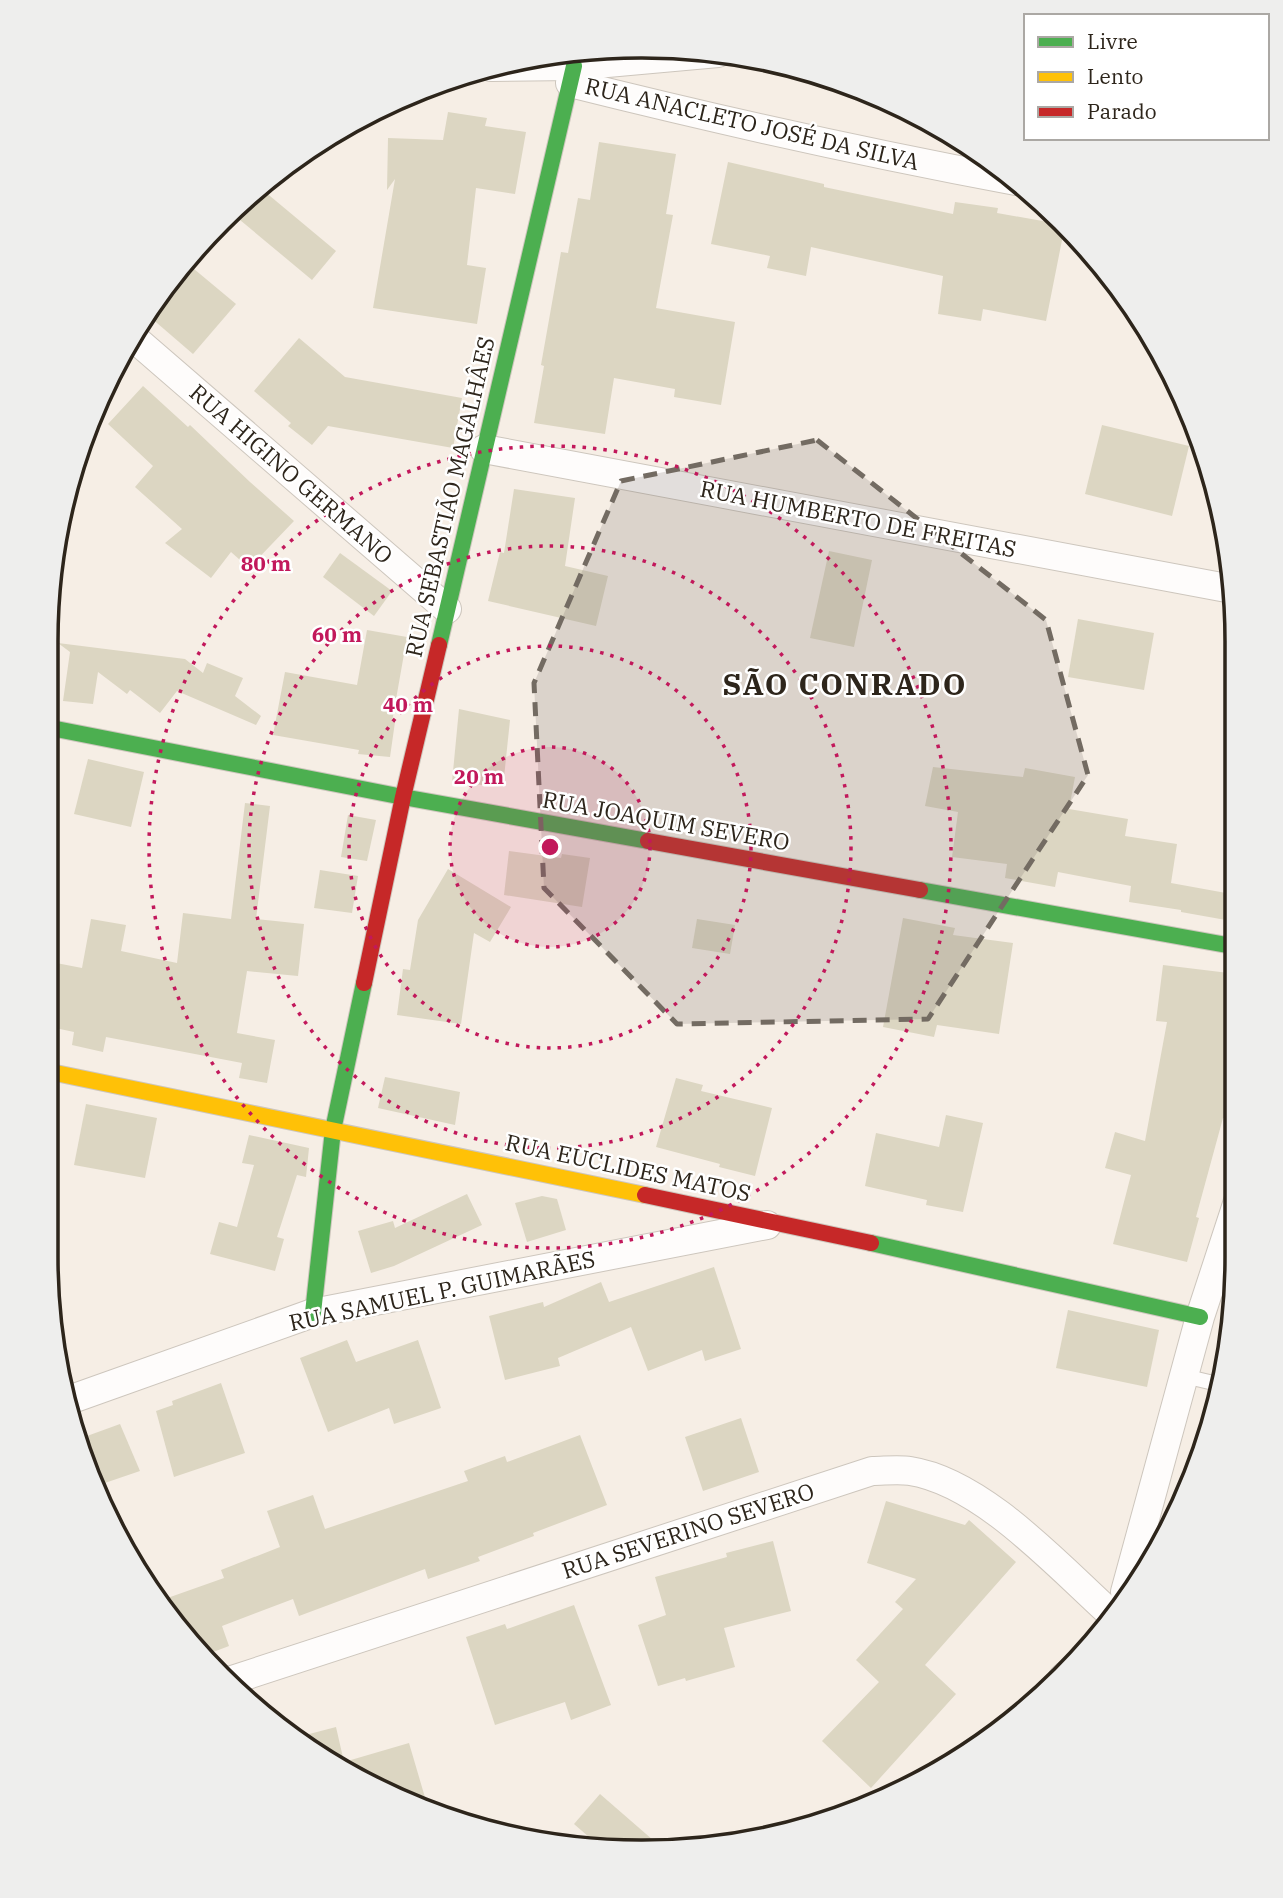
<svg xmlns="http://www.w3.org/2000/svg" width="1283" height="1898" font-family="'IBM Plex Serif',serif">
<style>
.building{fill:#dcd6c2}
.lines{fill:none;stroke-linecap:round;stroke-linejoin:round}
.lane-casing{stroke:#cdc6bd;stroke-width:16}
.street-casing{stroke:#cdc6bd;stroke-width:30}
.fast-casing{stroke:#cdc6bd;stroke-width:18}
.slow-casing{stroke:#cdc6bd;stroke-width:18}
.jam-casing{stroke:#cdc6bd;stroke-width:18}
.lane{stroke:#fefcfb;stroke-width:14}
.street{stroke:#fefcfb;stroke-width:28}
.fast{stroke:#4caf50;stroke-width:16}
.slow{stroke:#ffc107;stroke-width:16}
.jam{stroke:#c62828;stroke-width:16}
.marked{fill:#736b62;fill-opacity:0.2;stroke:#736b62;stroke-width:5;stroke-dasharray:14 9;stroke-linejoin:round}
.ring{fill:none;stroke:#c2185b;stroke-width:3.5;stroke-dasharray:3.5 7}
.labels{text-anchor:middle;stroke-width:5;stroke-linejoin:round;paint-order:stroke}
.street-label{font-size:23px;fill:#2d251b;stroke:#fff}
.district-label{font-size:30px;font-weight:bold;letter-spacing:2px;fill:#2d251b;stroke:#fff}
.rim{fill:none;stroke:#2d251b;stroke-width:3.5}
.centre{fill:#c2185b;stroke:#fff;stroke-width:3.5}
.ring-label{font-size:21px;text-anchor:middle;font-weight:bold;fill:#c2185b;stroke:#fff;stroke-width:5;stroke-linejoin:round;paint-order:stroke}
</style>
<rect width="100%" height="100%" fill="#f6eee5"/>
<!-- building -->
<g class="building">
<polygon points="448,112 487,118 485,126 526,132 515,194 476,188 467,265 486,268 477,324 373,308 395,179 387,190 388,138 443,140"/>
<polygon points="599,142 676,154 666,214 673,215 656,308 735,322 721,405 674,397 675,389 614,378 605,434 534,423 544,366 541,365 561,252 568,253 578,198 590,200"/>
<polygon points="728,162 824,184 824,187 953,214 955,202 998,208 997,213 1065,225 1046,321 983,309 981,321 938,314 943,276 811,247 806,276 767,268 770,256 711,244"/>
<polygon points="264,191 336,251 312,280 240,220"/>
<polygon points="188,264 236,304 193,354 150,317"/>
<polygon points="299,338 345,377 462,398 453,448 328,426 312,445 288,426 291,423 254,391"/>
<polygon points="143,386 188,427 190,425 250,482 294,521 249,568 231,552 211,578 165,543 182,529 135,487 153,466 108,424"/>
<polygon points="1102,425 1189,446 1172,516 1085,494"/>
<polygon points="514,489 575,498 565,566 608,576 596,626 488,601 500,552 504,553"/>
<polygon points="829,551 872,560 854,647 810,638"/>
<polygon points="340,553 392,591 374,616 323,577"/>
<polygon points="1078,619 1154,633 1144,690 1068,677"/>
<polygon points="367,630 407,637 392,722 395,722 390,757 358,754 359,750 273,735 285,672 357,685"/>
<polygon points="58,643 185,659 203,673 207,663 243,678 235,696 261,716 256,725 177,691 160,713 130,690 127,694 98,672 93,704 63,701 70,652"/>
<polygon points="459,709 510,720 503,787 452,782"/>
<polygon points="88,759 144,772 131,827 74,814"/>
<polygon points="933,767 1023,777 1025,768 1075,777 1069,809 1128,819 1125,836 1177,844 1171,883 1237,895 1237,922 1181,912 1181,910 1129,902 1131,886 1058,872 1055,887 1005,878 1007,864 952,857 958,812 925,806"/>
<polygon points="245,803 270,806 256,919 304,924 298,976 247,971 237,1033 275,1040 267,1083 239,1078 242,1063 106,1037 103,1052 72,1045 74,1032 46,1026 46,961 82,968 91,919 126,925 121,951 177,963 183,913 231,919"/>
<polygon points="348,815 376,820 367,861 341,857"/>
<polygon points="509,851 561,858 562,854 590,858 582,907 504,895"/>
<polygon points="448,869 511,907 490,942 474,933 461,1024 397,1015 403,969 410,970 418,920"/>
<polygon points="320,870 358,876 352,913 314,908"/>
<polygon points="903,918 955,928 953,935 1013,943 999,1034 937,1025 934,1037 883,1027"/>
<polygon points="697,919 735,925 730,954 692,948"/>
<polygon points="1163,965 1237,974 1237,1064 1228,1118 1223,1118 1196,1217 1199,1218 1187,1262 1113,1244 1131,1175 1105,1168 1115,1132 1145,1141 1167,1022 1156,1021"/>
<polygon points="385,1077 460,1092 455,1125 378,1108"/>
<polygon points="676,1078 703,1085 701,1091 772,1108 755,1176 719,1167 720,1164 656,1147"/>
<polygon points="86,1104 157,1118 145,1178 74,1165"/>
<polygon points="946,1115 983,1123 963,1212 926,1205 927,1200 865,1186 876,1133 939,1147"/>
<polygon points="249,1135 309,1148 306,1177 297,1175 277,1237 284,1239 275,1271 210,1254 219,1222 237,1227 254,1165 242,1163"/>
<polygon points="467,1194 482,1225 394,1266 371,1273 358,1231 393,1221 395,1228"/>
<polygon points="542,1196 557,1199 566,1230 527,1242 515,1203"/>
<polygon points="714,1267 741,1349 705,1361 702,1350 648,1371 631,1327 558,1358 560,1366 505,1380 489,1316 543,1302 544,1307 601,1282 609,1302"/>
<polygon points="1068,1310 1159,1330 1147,1387 1056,1368"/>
<polygon points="347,1340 356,1362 418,1340 441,1408 394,1424 389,1408 328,1432 300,1358"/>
<polygon points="221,1383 245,1453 174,1477 156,1411 173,1405 172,1401"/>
<polygon points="741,1418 759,1472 703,1491 685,1437"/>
<polygon points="120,1424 140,1471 96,1486 77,1448 76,1440"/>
<polygon points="580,1435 607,1505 533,1533 534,1536 478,1557 480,1561 428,1579 425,1569 299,1616 293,1599 222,1626 229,1646 208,1654 159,1601 224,1578 221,1570 280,1547 267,1511 313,1495 325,1529 468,1481 464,1471 505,1456 507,1462"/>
<polygon points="886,1501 965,1525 969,1520 1016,1562 925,1665 956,1694 871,1788 822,1741 879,1682 856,1660 903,1609 895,1602 916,1579 867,1563"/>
<polygon points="773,1541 791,1611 724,1628 735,1667 686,1681 685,1678 658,1686 638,1625 666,1615 655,1577 727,1557 726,1553"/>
<polygon points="574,1605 611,1705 571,1720 565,1702 495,1725 466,1637 505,1624 507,1629"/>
<polygon points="336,1727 344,1762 409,1743 429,1811 414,1807 294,1738"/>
<polygon points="600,1794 661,1847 605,1851 574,1824"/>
</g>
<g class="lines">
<!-- lane casing -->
<g class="lane-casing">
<polyline id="lane" points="1184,1376 1222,1385"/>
</g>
<!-- street casing -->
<g class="street-casing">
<g id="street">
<polyline points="491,67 574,66 718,53"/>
<path d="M570,83C718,120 866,153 1016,181"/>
<polyline points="135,339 447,609"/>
<polyline points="484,449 1232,589"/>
<polyline points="69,1400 313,1313 767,1225"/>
<polyline points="1125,1592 1200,1317 1238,1201"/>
<polyline points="1062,1679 1065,1676"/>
<path d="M232,1680L872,1471C884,1471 898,1469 910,1471C982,1482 1057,1565 1110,1613"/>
</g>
</g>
<!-- fast casing -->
<g class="fast-casing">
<g id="fast">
<polyline points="439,645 574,66"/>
<polyline points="46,727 403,797 648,841"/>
<polyline points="920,890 1238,947"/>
<polyline points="871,1243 1200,1317"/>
<polyline points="313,1313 333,1130 364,983"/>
</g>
</g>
<!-- slow casing -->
<g class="slow-casing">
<polyline id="slow" points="46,1071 645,1195"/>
</g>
<!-- jam casing -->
<g class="jam-casing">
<g id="jam">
<polyline points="648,841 920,890"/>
<polyline points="364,983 403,797 439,645"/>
<polyline points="645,1195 871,1243"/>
</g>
</g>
<!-- lane -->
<use href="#lane" class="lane"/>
<!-- street -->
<use href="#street" class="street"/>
<!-- fast -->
<use href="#fast" class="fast"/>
<!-- slow -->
<use href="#slow" class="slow"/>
<!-- jam -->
<use href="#jam" class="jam"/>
</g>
<!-- marked area -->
<path class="marked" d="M817,440L1046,620L1088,775L928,1019L677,1024L544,888L534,683L621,481Z"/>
<!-- distance rings -->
<circle cx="550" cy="847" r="100" fill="#c2185b" fill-opacity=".12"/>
<g class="ring">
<circle cx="550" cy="847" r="100"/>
<circle cx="550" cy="847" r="201"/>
<circle cx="550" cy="847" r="301"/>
<circle cx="550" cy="847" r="401"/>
</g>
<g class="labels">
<!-- street labels -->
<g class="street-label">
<text transform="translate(752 124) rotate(13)" y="8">RUA ANACLETO JOSÉ DA SILVA</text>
<text transform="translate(291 474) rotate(41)" y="8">RUA HIGINO GERMANO</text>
<text transform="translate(450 497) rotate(-77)" y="8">RUA SEBASTIÃO MAGALHÂES</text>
<text transform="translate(858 519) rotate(11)" y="8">RUA HUMBERTO DE FREITAS</text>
<text transform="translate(666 821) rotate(10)" y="8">RUA JOAQUIM SEVERO</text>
<text transform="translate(628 1168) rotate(12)" y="8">RUA EUCLIDES MATOS</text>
<text transform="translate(442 1291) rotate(-12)" y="8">RUA SAMUEL P. GUIMARÃES</text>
<text transform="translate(688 1531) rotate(-18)" y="8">RUA SEVERINO SEVERO</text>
</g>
<!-- district labels -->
<g class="district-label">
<text x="845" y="695">SÃO CONRADO</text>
</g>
</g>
<!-- crop -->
<path d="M0 0H1283V1898H0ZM641 58H642A583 583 0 0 1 1225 641V1257A583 583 0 0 1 642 1840H641A583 583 0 0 1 58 1257V641A583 583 0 0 1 641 58Z" fill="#eeeeed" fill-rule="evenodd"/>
<path class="rim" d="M641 58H642A583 583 0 0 1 1225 641V1257A583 583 0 0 1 642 1840H641A583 583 0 0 1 58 1257V641A583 583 0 0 1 641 58Z"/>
<circle cx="550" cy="847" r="10" class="centre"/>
<g class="ring-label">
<text x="266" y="571">80 m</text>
<text x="337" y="642">60 m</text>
<text x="408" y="712">40 m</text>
<text x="479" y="784">20 m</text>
</g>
<!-- legend -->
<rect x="1024" y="14" width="245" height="126" fill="#ffffff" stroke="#aba8a4" stroke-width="2"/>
<rect x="1038" y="37" width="35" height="10" fill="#4caf50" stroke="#aba8a4" stroke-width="2"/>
<text x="1087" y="49" font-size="21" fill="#2d251b">Livre</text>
<rect x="1038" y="72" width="35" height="10" fill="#ffc107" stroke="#aba8a4" stroke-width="2"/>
<text x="1087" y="84" font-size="21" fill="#2d251b">Lento</text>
<rect x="1038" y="107" width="35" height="10" fill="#c62828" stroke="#aba8a4" stroke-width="2"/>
<text x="1087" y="119" font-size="21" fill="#2d251b">Parado</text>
</svg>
